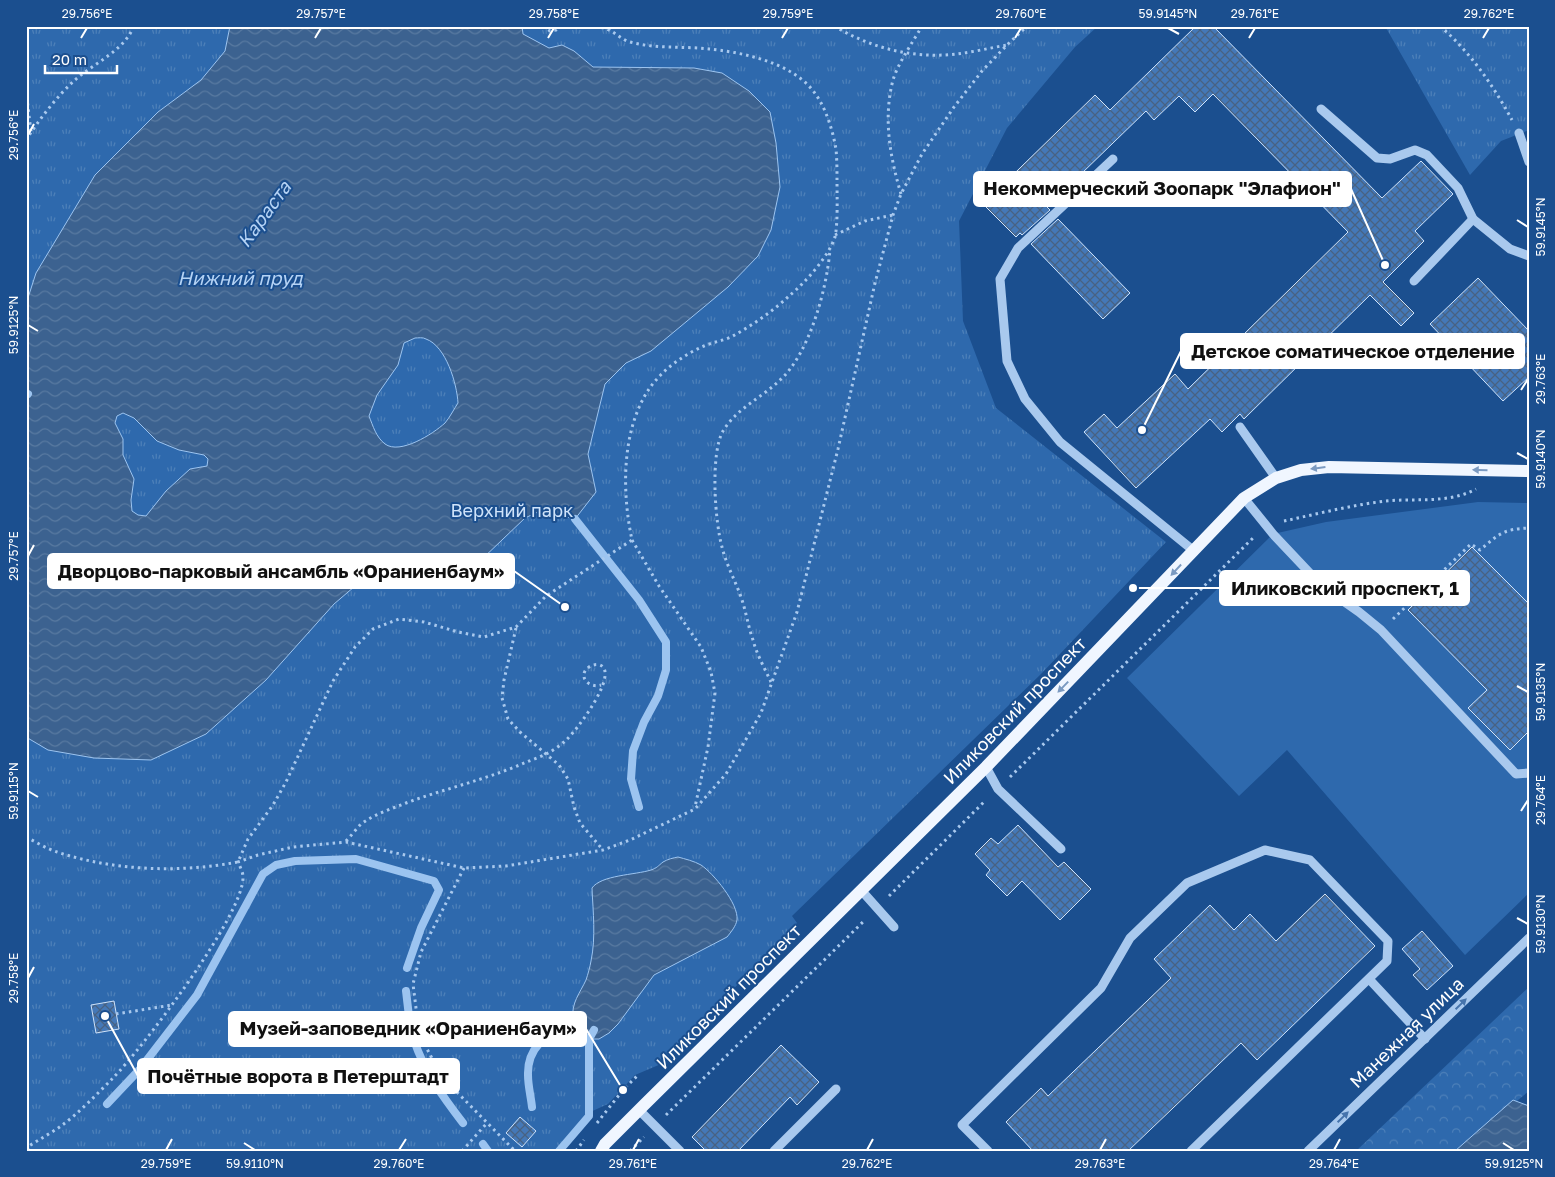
<svg xmlns="http://www.w3.org/2000/svg" width="1555" height="1177" font-family="'Golos Text',sans-serif">
<style>
.grass{fill:#2e69ad}
.forest{fill:url(#forest-crowns)}
.park{fill:url(#park-tufts)}
.water{fill:url(#water-waves);stroke:#9cc4f0;fill-rule:evenodd}
.lines{fill:none;stroke-linecap:round;stroke-linejoin:round}
.stream{stroke:#9cc4f0;stroke-width:8}
.building{fill:url(#building-cross-hatch);stroke:#cfe3fa}
.path{stroke:#a9c9ee;stroke-width:3;stroke-dasharray:2.5 4;stroke-linecap:butt}
.minor{stroke:#a9c9ee;stroke-width:9}
.major{stroke:#f0f6ff;stroke-width:12}
.oneway{fill:#7b9ac1}
.oneway2{fill:#4674ac}
.ticks{fill:none;stroke:#fff;stroke-width:2}
.labels{text-anchor:middle;stroke-width:4;stroke-linejoin:round;paint-order:stroke}
.park-label{font-size:18px;fill:#cfe3fa;stroke:#1b4f8f}
.street-label{font-size:18px;fill:#fff;stroke:#1b4f8f}
.water-label{font-size:19px;font-style:italic;fill:#b5d3f5;stroke:#1b4f8f}
.leader{fill:none;stroke:#fff;stroke-width:2}
.callout-dot{fill:#fff;stroke:#1b4f8f;stroke-width:2}
.callout{fill:#fff;stroke:#fff;stroke-width:2}
.callout-label{font-size:19px;text-anchor:middle;font-weight:bold;fill:#111}
.neatline{fill:none;stroke:#fff;stroke-width:2}
.ticks-label{font-size:12px;text-anchor:middle;fill:#fff}
</style>
<defs>
<pattern id="forest-crowns" width="20" height="18" patternUnits="userSpaceOnUse" patternTransform="scale(1.25)"><rect width="20" height="18" fill="#2e69ad"/><path d="M2 6a3 3 0 1 1 6 0M12 15a3 3 0 1 1 6 0" fill="none" stroke="#4d80b9"/></pattern>
<pattern id="park-tufts" width="24" height="20" patternUnits="userSpaceOnUse" patternTransform="scale(1.25)"><rect width="24" height="20" fill="#2e69ad"/><path d="M3 7l-1-3M5 7V3M7 7l1-3M15 17l-1-3M17 17v-4M19 17l1-3" fill="none" stroke="#4d80b9"/></pattern>
<pattern id="water-waves" width="16" height="10" patternUnits="userSpaceOnUse" patternTransform="scale(1.25)"><rect width="16" height="10" fill="#3c6290"/><path d="M0 5q4-4 8 0t8 0" fill="none" stroke="#597aa1"/></pattern>
<pattern id="building-cross-hatch" width="8" height="8" patternUnits="userSpaceOnUse" patternTransform="scale(1.25)"><rect width="8" height="8" fill="#4478b7"/><path d="M0 0l8 8M0 8l8-8" fill="none" stroke="#486282"/></pattern>
</defs>
<rect width="100%" height="100%" fill="#1b4f8f"/>
<!-- grass -->
<polygon class="grass" points="1478,502 1529,503 1529,893 1465,955 1287,750 1239,796 1127,678 1273,534 1326,522"/>
<!-- forest -->
<polygon class="forest" points="1529,987 1529,1091 1456,1151 1356,1151"/>
<!-- park -->
<g class="park">
<polygon points="26,26 1098,26 1075,47 1007,128 959,221 963,321 996,408 1166,542 1042,673 792,916 797,923 661,1064 635,1075 608,1104 588,1113 555,1151 26,1151"/>
<polygon points="1385,26 1529,26 1529,130 1501,141 1470,175"/>
</g>
<!-- water -->
<g class="water">
<path d="M230,26H522L523,34L549,48L562,45L574,51L593,67L694,68L722,73L749,91L770,112L776,143L780,187L771,230L758,256L728,287L651,351L626,363L605,384L588,454L596,492L575,519L540,511L525,518L480,561L460,571L415,570L368,575L334,604L266,680L206,734L151,760L94,758L48,750L26,737V404L28,394L26,366V304L36,273L95,175L158,112L201,80L225,51ZM415,338C418,338 423,337 426,339C446,346 457,384 458,403C454,409 450,417 445,423C433,434 400,455 385,444C376,437 373,426 369,416L377,395L398,365L404,343ZM123,413L134,418L157,441L179,450L204,455L208,459L207,466L190,469L166,491L146,516L138,515L132,511L131,500L134,479L123,455V439L115,423L117,416Z"/>
<path d="M678,857C685,859 694,861 701,865C713,873 739,904 737,920C736,926 731,932 727,937L654,975L618,1024L609,1033L599,1039H589C583,1034 574,1028 573,1019C571,1003 580,993 586,980C588,974 590,967 591,961C596,937 593,912 592,888C601,875 635,875 651,870C657,868 658,866 663,862C668,859 673,858 678,857Z"/>
<polygon points="1513,1100 1529,1106 1529,1151 1455,1151"/>
</g>
<g class="lines">
<!-- stream -->
<g class="stream">
<polyline points="26,393 28,394"/>
<polyline points="575,519 639,600 666,642 666,670 658,696 644,722 633,751 631,779 639,807"/>
<path d="M406,991C408,1006 409,1025 414,1040C424,1071 443,1097 463,1123"/>
<polyline points="107,1104 140,1069 197,995 263,874 276,865 295,861 356,859 434,881 439,890 421,928 407,968"/>
<path d="M532,1107C531,1097 528,1086 528,1075C527,1044 550,1034 573,1020"/>
<polyline points="483,1144 488,1151"/>
<polyline points="559,1151 589,1116 589,1039 594,1030"/>
</g>
</g>
<!-- building -->
<g class="building">
<polygon points="1196,26 1213,26 1382,198 1421,161 1453,194 1415,231 1424,241 1383,282 1414,313 1401,326 1370,295 1244,419 1240,414 1222,432 1210,419 1136,488 1084,432 1104,414 1117,428 1175,374 1188,389 1348,232 1213,94 1195,112 1179,96 1154,120 1146,111 1047,207 1050,210 1022,235 1020,233 1016,237 983,204 1095,95 1110,110"/>
<polygon points="1058,219 1130,293 1103,319 1031,244"/>
<polygon points="1478,278 1529,331 1529,377 1503,401 1430,324"/>
<polygon points="1472,547 1529,604 1529,731 1510,750 1468,708 1487,690 1408,610"/>
<polygon points="1018,825 1058,867 1064,862 1091,889 1060,920 1022,881 1007,896 986,875 990,870 975,854 991,838 998,844"/>
<polygon points="1325,894 1375,946 1257,1060 1241,1043 1128,1151 1033,1151 1006,1122 1041,1088 1048,1096 1171,978 1154,959 1210,905 1234,930 1250,914 1276,941"/>
<polygon points="1422,931 1453,966 1427,990 1413,975 1420,969 1402,949"/>
<polygon points="114,1001 119,1029 96,1033 91,1005"/>
<polygon points="781,1045 819,1082 797,1105 790,1097 738,1151 706,1151 692,1137"/>
<polygon points="520,1117 536,1131 522,1147 506,1133"/>
</g>
<g class="lines">
<!-- path -->
<g class="path">
<polyline points="543,26 550,31 556,30 561,26"/>
<path d="M834,26C871,48 913,59 957,54C973,52 990,48 1007,45"/>
<path d="M1440,26C1470,52 1493,85 1512,120"/>
<polyline points="608,29 616,26"/>
<polyline points="26,90 31,132"/>
<path d="M26,140C39,120 57,96 75,80C94,63 124,51 134,26"/>
<path d="M901,194C890,157 883,118 893,80C898,63 913,42 922,26"/>
<polyline points="835,235 865,221 893,215"/>
<path d="M1284,521C1317,514 1352,505 1386,501C1416,498 1448,504 1476,489"/>
<polyline points="632,540 659,586 701,647 711,672 715,693 708,747 695,807"/>
<path d="M1393,619L1471,544L1480,550C1499,534 1503,529 1529,528"/>
<polyline points="516,628 504,680 502,698 508,719 520,732 559,765 568,779 574,807 580,823 603,850"/>
<path d="M771,682C765,669 757,655 753,640C748,626 746,611 741,597C735,580 726,564 722,547C715,522 710,454 723,431C736,409 761,398 779,381C809,355 827,289 830,249"/>
<polyline points="1010,777 1255,536"/>
<path d="M26,837C36,842 47,849 57,852C115,871 179,873 238,862L248,839L273,805L286,782L333,681L355,647L373,629L399,619L424,622L458,632L484,637L516,627L546,596L632,540C622,493 621,431 649,389C662,370 683,355 704,346C713,342 722,341 731,337C751,326 772,312 789,296C805,283 829,256 835,237C838,224 837,195 837,181C837,171 837,160 836,149C832,127 824,101 808,85C784,61 740,52 709,49C683,46 655,49 630,42C622,40 616,33 609,30C603,27 596,27 589,26"/>
<path d="M346,841C351,836 356,829 361,824C375,814 391,809 406,803C444,789 484,780 522,764C531,760 541,757 550,752C555,749 561,745 565,741C576,732 620,673 600,665C596,664 592,665 589,667C577,675 588,689 601,685"/>
<polyline points="464,868 421,952 413,984 417,1016 426,1047 442,1077 515,1151"/>
<polyline points="889,896 986,800"/>
<polyline points="116,1014 172,1005"/>
<polyline points="666,1115 865,920"/>
<polyline points="597,1123 623,1090 639,1074"/>
<path d="M28,1151L29,1146C40,1139 51,1133 61,1126C78,1114 97,1094 112,1079C141,1050 244,915 243,877C243,872 240,867 238,862L258,855L293,847L346,842L464,868L506,866L603,850L630,840L695,809L726,774L761,713L797,612L838,449L875,283L893,215L901,194L922,154L954,107L982,71L1007,45L1027,26"/>
<polyline points="462,1151 487,1123"/>
<polyline points="576,1151 584,1140"/>
<polyline points="630,1151 644,1137"/>
</g>
<!-- minor -->
<g class="minor">
<polyline points="1321,109 1377,158 1390,159 1415,150 1427,155 1458,188 1473,219 1510,249 1529,256"/>
<polyline points="1519,133 1529,162"/>
<polyline points="1113,159 1018,248 1000,279 1007,361 1025,399 1060,442 1194,551"/>
<polyline points="1414,281 1473,219"/>
<polyline points="1240,427 1276,478"/>
<polyline points="1244,498 1273,534 1322,586 1359,612 1381,630 1516,774 1529,773"/>
<polyline points="986,767 998,789 1061,849"/>
<polyline points="861,890 894,927"/>
<polyline points="1369,979 1425,1039"/>
<polyline points="639,1110 680,1151"/>
<polyline points="774,1151 836,1089"/>
<polyline points="988,1151 962,1125 1101,988 1130,938 1187,883 1265,850 1310,860 1388,941 1387,961 1191,1151"/>
<polyline points="1308,1151 1529,938"/>
</g>
<!-- major -->
<polyline class="major" points="601,1151 605,1144 644,1105 986,767 1244,498 1276,478 1301,470 1329,467 1529,471"/>
</g>
<!-- one-way arrows -->
<defs><path id="oneway-solid" d="M-6-.8H1V-3.2L6.5 0L1 3.2V.8H-6Z" transform="scale(1.25)"/></defs>
<g class="oneway">
<use href="#oneway-solid" transform="translate(1318 468) rotate(173)"/>
<use href="#oneway-solid" transform="translate(1480 470) rotate(-179)"/>
<use href="#oneway-solid" transform="translate(1176 570) rotate(133)"/>
<use href="#oneway-solid" transform="translate(1063 687) rotate(134)"/>
</g>
<g class="oneway2">
<use href="#oneway-solid" transform="translate(1461 1004) rotate(-44)"/>
<use href="#oneway-solid" transform="translate(1343 1117) rotate(-44)"/>
</g>
<!-- ticks -->
<path class="ticks" d="M1168,28L1179,34M81,38L87,28M315,38L321,28M548,38L554,28M782,38L788,28M1015,38L1021,28M1249,38L1255,28M1483,38L1489,28M28,135L34,124M1517,220L1528,227M28,325L38,331M1521,390L1528,379M1517,453L1528,459M28,556L34,545M1517,686L1528,692M28,791L38,797M1521,811L1528,800M1517,918L1528,924M28,978L34,967M244,1143L255,1150M1503,1143L1514,1150M166,1150L172,1139M399,1150L406,1139M633,1150L639,1139M867,1150L873,1139M1100,1150L1106,1139M1334,1150L1340,1139"/>
<g class="labels">
<!-- park labels -->
<g class="park-label">
<text x="512" y="517">Верхний парк</text>
</g>
<!-- street labels -->
<g class="street-label">
<text transform="translate(1015 711) rotate(-46)" y="6">Иликовский проспект</text>
<text transform="translate(729 997) rotate(-45)" y="6">Иликовский проспект</text>
<text transform="translate(1407 1033) rotate(-44)" y="6">Манежная улица</text>
</g>
<!-- water labels -->
<g class="water-label">
<text transform="translate(264 214) rotate(-54)" y="7">Караста</text>
<text x="240" y="285">Нижний пруд</text>
</g>
</g>
<!-- callouts -->
<path class="leader" d="M1385 265L1351 189M1142 430L1181 351M565 607L514 571M1133 588L1220 588M623 1090L586 1029M105 1016L138 1076"/>
<g class="callout-dot">
<circle cx="1385" cy="265" r="5"/>
<circle cx="1142" cy="430" r="5"/>
<circle cx="565" cy="607" r="5"/>
<circle cx="1133" cy="588" r="5"/>
<circle cx="623" cy="1090" r="5"/>
<circle cx="105" cy="1016" r="5"/>
</g>
<g class="callout">
<rect x="974" y="172" width="377" height="34" rx="5"/>
<rect x="1181" y="334" width="343" height="34" rx="5"/>
<rect x="48" y="554" width="466" height="34" rx="5"/>
<rect x="1220" y="571" width="249" height="34" rx="5"/>
<rect x="229" y="1012" width="357" height="34" rx="5"/>
<rect x="138" y="1059" width="321" height="34" rx="5"/>
</g>
<g class="callout-label">
<text x="1162" y="195">Некоммерческий Зоопарк "Элафион"</text>
<text x="1353" y="358">Детское соматическое отделение</text>
<text x="281" y="578">Дворцово-парковый ансамбль «Ораниенбаум»</text>
<text x="1345" y="595">Иликовский проспект, 1</text>
<text x="408" y="1035">Музей-заповедник «Ораниенбаум»</text>
<text x="298" y="1083">Почётные ворота в Петерштадт</text>
</g>
<!-- border -->
<rect width="1555" height="1177" fill="none" stroke="#1b4f8f" stroke-width="55"/>
<!-- scale -->
<path d="M45 65v8h72v-8" fill="none" stroke="#ffffff" stroke-width="2.5"/>
<text x="52" y="65" font-size="15" fill="#ffffff" stroke="#1b4f8f" stroke-width="4" paint-order="stroke">20 m</text>
<rect x="28" y="28" width="1500" height="1122" class="neatline"/>
<g class="ticks-label">
<text x="87" y="18">29.756°E</text>
<text x="321" y="18">29.757°E</text>
<text x="554" y="18">29.758°E</text>
<text x="788" y="18">29.759°E</text>
<text x="1021" y="18">29.760°E</text>
<text x="1168" y="18">59.9145°N</text>
<text x="1255" y="18">29.761°E</text>
<text x="1489" y="18">29.762°E</text>
<text transform="translate(14 135) rotate(-90)" y="4">29.756°E</text>
<text transform="translate(1541 227) rotate(-90)" y="4">59.9145°N</text>
<text transform="translate(14 325) rotate(-90)" y="4">59.9125°N</text>
<text transform="translate(1541 379) rotate(-90)" y="4">29.763°E</text>
<text transform="translate(1541 459) rotate(-90)" y="4">59.9140°N</text>
<text transform="translate(14 556) rotate(-90)" y="4">29.757°E</text>
<text transform="translate(1541 692) rotate(-90)" y="4">59.9135°N</text>
<text transform="translate(14 791) rotate(-90)" y="4">59.9115°N</text>
<text transform="translate(1541 800) rotate(-90)" y="4">29.764°E</text>
<text transform="translate(1541 924) rotate(-90)" y="4">59.9130°N</text>
<text transform="translate(14 978) rotate(-90)" y="4">29.758°E</text>
<text x="166" y="1168">29.759°E</text>
<text x="255" y="1168">59.9110°N</text>
<text x="399" y="1168">29.760°E</text>
<text x="633" y="1168">29.761°E</text>
<text x="867" y="1168">29.762°E</text>
<text x="1100" y="1168">29.763°E</text>
<text x="1334" y="1168">29.764°E</text>
<text x="1514" y="1168">59.9125°N</text>
</g>
</svg>
